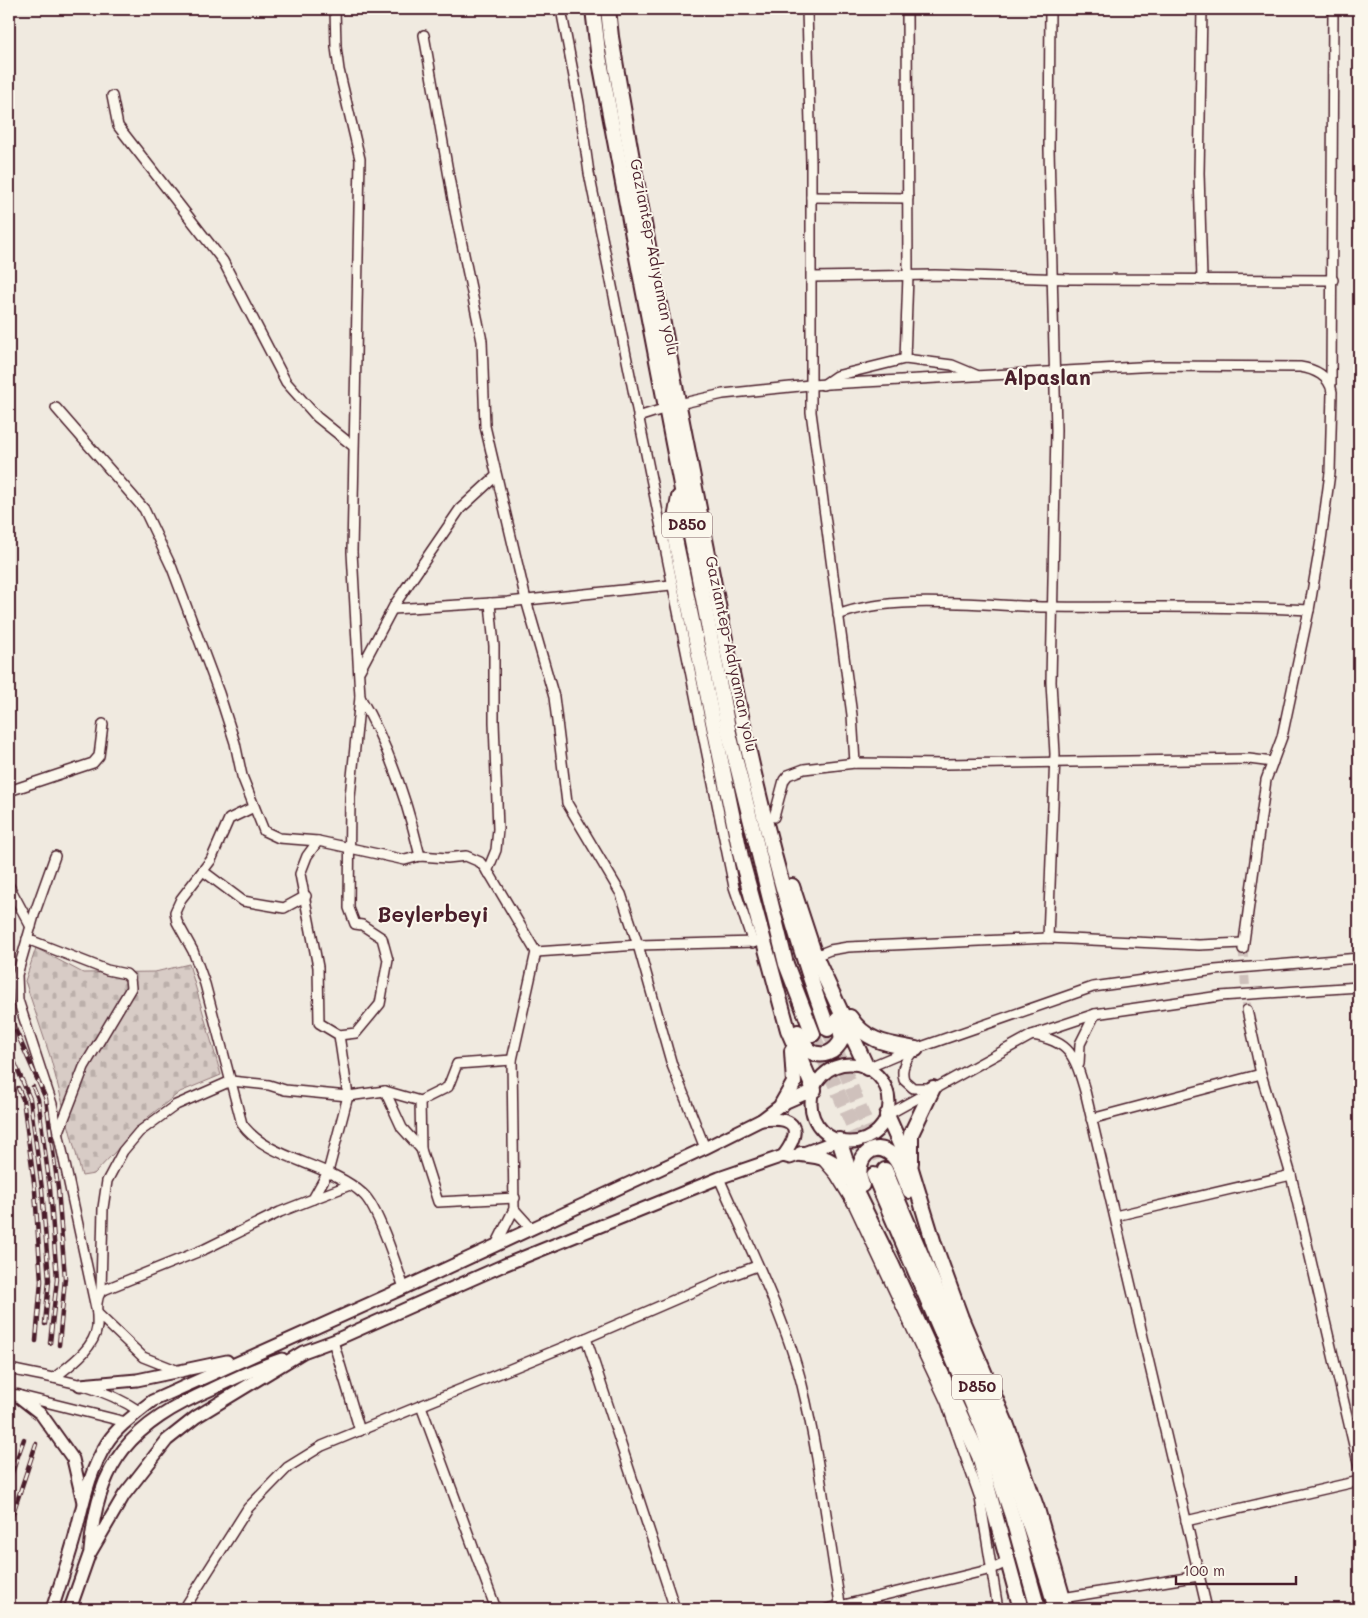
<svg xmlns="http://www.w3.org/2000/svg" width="1368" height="1618" font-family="Mali,sans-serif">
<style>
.cemetery{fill:url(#cemetery-stones);stroke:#917678}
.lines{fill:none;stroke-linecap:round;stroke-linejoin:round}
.minor-tunnel{stroke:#cfc1bc;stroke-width:9;stroke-dasharray:9 4.5;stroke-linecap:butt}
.highway-tunnel{stroke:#cfc1bc;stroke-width:14;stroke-dasharray:14 7;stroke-linecap:butt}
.minor-casing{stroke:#4a1f2b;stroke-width:12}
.major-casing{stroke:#4a1f2b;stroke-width:15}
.highway-casing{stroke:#4a1f2b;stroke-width:18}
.minor{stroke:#fbf7ec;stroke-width:9}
.major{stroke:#fbf7ec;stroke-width:11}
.highway{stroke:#fbf7ec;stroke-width:14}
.rail-casing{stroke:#4a1f2b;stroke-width:4.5}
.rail{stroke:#fbf7ec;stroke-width:2.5;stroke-dasharray:8;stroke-linecap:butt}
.labels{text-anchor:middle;stroke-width:4;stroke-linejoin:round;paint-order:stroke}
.shield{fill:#fbf7ec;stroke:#7f6065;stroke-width:1}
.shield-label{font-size:15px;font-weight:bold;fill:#4a1f2b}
.street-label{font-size:16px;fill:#4a1f2b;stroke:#fbf7ec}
.district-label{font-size:21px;font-weight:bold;fill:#4a1f2b;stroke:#fbf7ec}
</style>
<defs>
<pattern id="cemetery-stones" width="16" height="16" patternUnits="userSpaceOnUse" patternTransform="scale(1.25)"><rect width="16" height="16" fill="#d8ccc6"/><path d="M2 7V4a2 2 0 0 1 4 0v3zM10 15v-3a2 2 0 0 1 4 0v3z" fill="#bbafaa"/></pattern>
</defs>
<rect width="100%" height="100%" fill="#f0eae0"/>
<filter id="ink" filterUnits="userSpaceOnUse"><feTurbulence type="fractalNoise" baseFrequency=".02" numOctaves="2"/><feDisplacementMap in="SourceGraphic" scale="10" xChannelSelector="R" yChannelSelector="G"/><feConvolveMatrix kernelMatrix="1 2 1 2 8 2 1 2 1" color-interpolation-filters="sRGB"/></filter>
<g filter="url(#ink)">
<!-- cemetery -->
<polygon class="cemetery" points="36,948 83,973 155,972 189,964 221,1075 180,1092 148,1117 94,1174 82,1176 50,1056 25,981"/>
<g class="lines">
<!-- minor-tunnel -->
<polyline class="minor-tunnel" points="1243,949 1247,1010"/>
<!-- highway-tunnel -->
<g class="highway-tunnel">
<polyline points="828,1029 885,1170"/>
<polyline points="813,1034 874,1175"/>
</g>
<!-- minor casing -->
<g class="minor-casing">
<g id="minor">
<polyline points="335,9 336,47 339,70 360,159 352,552 360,697 350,797 349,908 355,924 362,925 382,938 388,960 380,1004 356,1033 339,1035"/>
<polyline points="561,9 579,103 589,173 734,887 753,943"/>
<polyline points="807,9 811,163 811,412 852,715 855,763"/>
<polyline points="1202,9 1199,173 1202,280"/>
<polyline points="424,35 455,211 482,341 485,426 526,600 554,697 567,803 621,894 638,945 672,1065 705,1148"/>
<polyline points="112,96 118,126 223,261 286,382 317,417 353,446"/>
<polyline points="811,197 908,198"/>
<polyline points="812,277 935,275 1070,279 1333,280"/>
<polyline points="905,359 908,276 907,9"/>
<polyline points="1331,384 1333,9"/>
<polyline points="823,385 836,376 905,359 952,365 976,375"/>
<polyline points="56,408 144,509 172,568 219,693 235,743 242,776 264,831 279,838 318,841 405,860 420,856 447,858 466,856 480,862 491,876 536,952 512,1060 514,1209 496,1245"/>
<path d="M638,417L679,404L723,394L810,385L1157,366L1300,367C1314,369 1330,376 1332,392L1330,473L1321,540L1309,610L1282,737L1266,780L1243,949"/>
<polyline points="393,609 508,602 671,585"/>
<path d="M838,615C893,593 987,606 1048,607C1135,608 1222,605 1309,610"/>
<polyline points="360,670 395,604 460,509 496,476"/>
<path d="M360,697C389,746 407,801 420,856"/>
<polyline points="9,791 93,763 99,756 103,724"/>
<path d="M254,807L229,819L211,860L181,899L175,912L177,922L193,951L205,984L242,1124C269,1161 328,1162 363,1194C378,1207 397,1267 404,1288"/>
<polyline points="774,817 784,780 788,775 804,769 855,763 946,764 1249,759 1273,762"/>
<polyline points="55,856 35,912 17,975 18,1000 52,1104 97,1313 143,1357 181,1372"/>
<polyline points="203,871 243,901 284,908 306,896"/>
<polyline points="487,872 496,850 498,829 494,722 494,646 490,603"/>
<polyline points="9,886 31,927"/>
<polyline points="1048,938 1055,754 1051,682 1056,430 1049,149 1050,9"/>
<polyline points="27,939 107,970 126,974 130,978 131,988 84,1067 58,1134"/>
<polyline points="536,952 638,945 757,942"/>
<polyline points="815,956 830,950 848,947 1048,938 1199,945 1243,943"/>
<polyline points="1247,1010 1261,1074 1291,1175 1359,1467"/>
<path d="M1032,1035C1070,1041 1075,1056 1085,1091L1207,1609"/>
<path d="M915,1049C907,1058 900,1067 904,1080L913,1088H931"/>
<polyline points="512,1060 457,1064 448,1087 420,1101 421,1149 438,1202 515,1198"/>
<polyline points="1079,1064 1080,1044 1095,1014"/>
<polyline points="867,1068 898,1055 1093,987 1215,970 1359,958"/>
<polyline points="385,1091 402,1128 421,1149"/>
<polyline points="887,1115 1032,1035 1095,1014 1220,996 1359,987"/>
<polyline points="1091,1119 1261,1074"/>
<polyline points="822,1160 835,1175 854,1206 946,1402 980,1498 998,1609"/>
<path d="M719,1178C747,1242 785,1317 802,1385C820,1459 828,1535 841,1609"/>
<polyline points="313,1199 350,1185"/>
<polyline points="514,1209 532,1229"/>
<polyline points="1115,1216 1291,1175"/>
<polyline points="101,1291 103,1208 107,1181 123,1151 139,1132 176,1105 231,1081 269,1085 285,1090 348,1096 385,1091 420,1101"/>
<polyline points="586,1338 675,1609"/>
<polyline points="333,1341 360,1431"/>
<path d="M9,1369C53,1378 101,1385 139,1411"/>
<path d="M54,1378C70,1365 94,1349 97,1327C98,1315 94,1302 101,1291L205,1249L280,1212L313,1199L328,1172L348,1096L339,1035L319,1023L318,967L300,874L307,856L318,841"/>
<polyline points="9,1393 126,1422"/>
<polyline points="421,1406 496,1609"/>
<polyline points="1186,1521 1359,1481"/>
<polyline points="1062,1598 1199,1576"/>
<polyline points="184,1609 248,1508 288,1467 322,1446 586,1338 727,1277 757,1266"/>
<polyline points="827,1609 992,1569 1009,1561"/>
</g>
</g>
<!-- major casing -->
<g class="major-casing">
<g id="major">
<circle cx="850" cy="1103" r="39"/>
<path d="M761,1120C795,1116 804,1128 783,1156"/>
<polyline points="80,1385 137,1380 227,1361"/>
<polyline points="18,1396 41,1414 73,1459 83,1502"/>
<path d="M90,1551C97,1461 132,1424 212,1389C235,1378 258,1367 282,1359"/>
<path d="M52,1609C60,1585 68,1561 75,1536C83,1505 89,1471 107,1443C118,1426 136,1414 152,1401L404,1288L705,1148L761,1120L782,1104L814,1090"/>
<polyline points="70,1609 89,1555 124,1495 167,1440 196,1417 303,1352 333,1341 504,1265 719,1178 783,1156 790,1158 839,1140"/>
</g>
</g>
<!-- highway casing -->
<g class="highway-casing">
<g id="highway">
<polyline points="593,9 598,51 636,252 729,733 786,964 813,1034"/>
<path d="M608,9L611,37C638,201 671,365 703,529C736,697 769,868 828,1029"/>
<polyline points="679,497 673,529 741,857 788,1030 814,1090"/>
<polyline points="792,886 815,956 867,1068"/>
<path d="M850,1017C866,1042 888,1044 916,1049"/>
<path d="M798,1032L809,1051C822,1058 835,1054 842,1039L838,1019"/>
<polyline points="782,1104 794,1083 792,1051"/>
<polyline points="887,1115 911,1169 934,1244 961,1318 1007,1426 1037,1509 1066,1609"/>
<polyline points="839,1140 856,1192 891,1263 979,1456 1021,1609"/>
<path d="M801,1154C822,1156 836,1159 848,1179"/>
<polyline points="911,1163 911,1134 933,1088"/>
<path d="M885,1170C946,1315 1013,1457 1056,1609"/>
<polyline points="874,1175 983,1429 1012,1516 1038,1609"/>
<path d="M862,1185C852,1160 873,1137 893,1156C901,1164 905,1181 910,1191"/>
</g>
</g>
<!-- minor -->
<use href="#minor" class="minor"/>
<!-- major -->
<use href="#major" class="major"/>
<!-- highway -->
<use href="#highway" class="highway"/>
<!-- rail casing -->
<g class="rail-casing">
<g id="rail">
<polyline points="12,1022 46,1099 58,1188 65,1278 59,1345"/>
<polyline points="9,1049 30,1099 42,1189 49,1280 45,1324"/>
<polyline points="33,1087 38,1099 50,1189 57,1279 50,1343"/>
<polyline points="18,1088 23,1099 35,1190 41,1281 36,1341"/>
<polyline points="9,1437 10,1434"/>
<polyline points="9,1481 24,1439"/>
<polyline points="9,1525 36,1444"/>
</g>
</g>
<!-- rail -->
<use href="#rail" class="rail"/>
</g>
</g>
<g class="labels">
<!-- shield labels -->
<g class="shield">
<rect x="662" y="512.5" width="50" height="25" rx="4"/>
<rect x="952" y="1374.5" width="50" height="25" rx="4"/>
</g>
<g class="shield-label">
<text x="687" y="530">D850</text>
<text x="977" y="1392">D850</text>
</g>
<!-- street labels -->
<g class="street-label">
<text transform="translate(655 257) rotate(79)" y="6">Gaziantep-Adıyaman yolu</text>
<text transform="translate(732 654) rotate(78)" y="6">Gaziantep-Adıyaman yolu</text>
</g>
<!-- district labels -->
<g class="district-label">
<text x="1047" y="385">Alpaslan</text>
<text x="433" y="922">Beylerbeyi</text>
</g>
</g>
<!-- margin -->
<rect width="1368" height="1618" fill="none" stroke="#fbf7ec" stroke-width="30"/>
<rect x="15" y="15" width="1338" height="1588" fill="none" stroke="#4a1f2b" stroke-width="2" filter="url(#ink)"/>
<!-- scale -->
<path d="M1176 1576v8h120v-8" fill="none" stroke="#4a1f2b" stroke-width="2.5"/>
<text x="1183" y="1576" font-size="15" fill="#4a1f2b" stroke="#fbf7ec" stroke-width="4" paint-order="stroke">100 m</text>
</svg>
